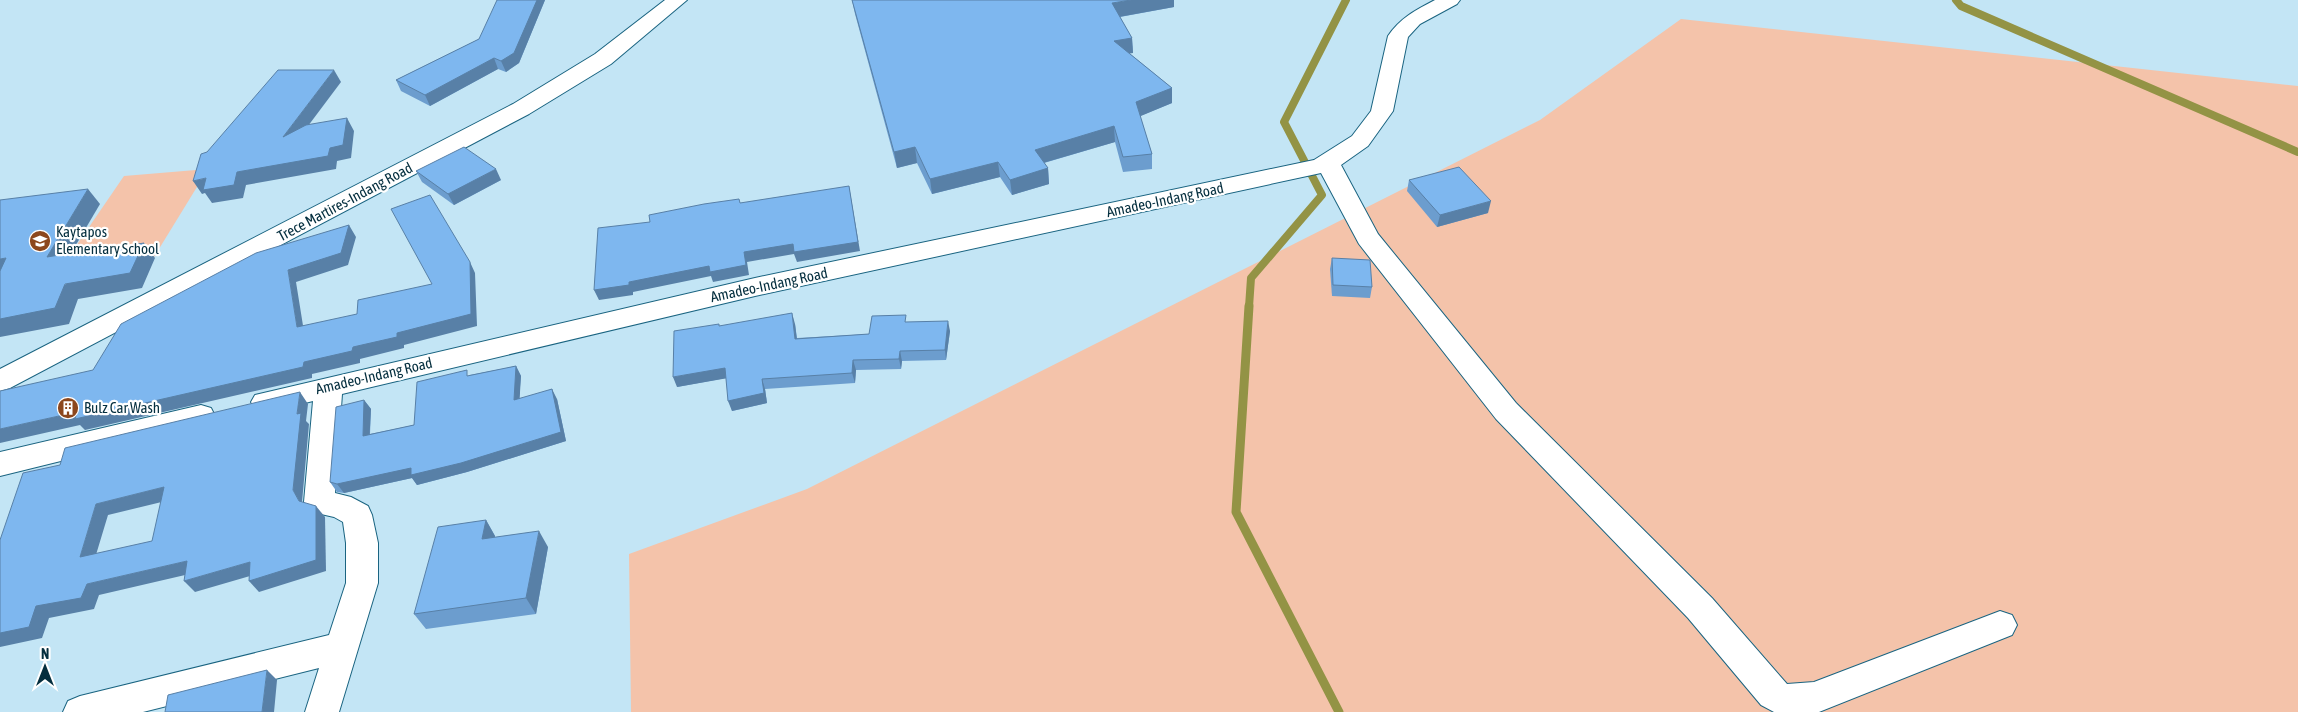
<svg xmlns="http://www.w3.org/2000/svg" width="2298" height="712" font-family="'Asap Condensed',sans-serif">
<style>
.green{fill:#f4c3aa}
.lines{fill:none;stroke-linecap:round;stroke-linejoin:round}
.stream-far1{stroke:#939345;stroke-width:8}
.stream{stroke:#939345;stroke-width:9}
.minor-casing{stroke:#1a6481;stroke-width:2}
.major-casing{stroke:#1a6481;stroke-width:2}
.minor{fill:#fff;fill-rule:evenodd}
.major{fill:#fff;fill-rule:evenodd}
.wall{fill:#6c9dce}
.shaded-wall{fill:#5880a7}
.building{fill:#7eb7ef;stroke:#5880a7;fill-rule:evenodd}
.labels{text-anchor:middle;stroke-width:4.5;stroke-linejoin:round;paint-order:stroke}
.street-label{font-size:15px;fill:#042e3e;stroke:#fff}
.poi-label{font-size:15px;fill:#042e3e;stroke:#fff;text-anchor:start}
</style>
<rect width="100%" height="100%" fill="#c3e5f5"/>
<!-- green -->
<g class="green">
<polygon points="1681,19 2298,86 2298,712 631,712 629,554 807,489 1540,120"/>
<polygon points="208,169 154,257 63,265 124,176"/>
</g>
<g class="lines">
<!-- stream-far1 -->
<g class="stream-far1">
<polyline points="1956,0 1961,6 2298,152"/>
<polyline points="1249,307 1251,278 1322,195 1284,122 1346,0"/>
</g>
<!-- stream -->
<polyline class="stream" points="1249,306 1236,512 1339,712"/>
<!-- minor casing -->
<g class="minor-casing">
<g id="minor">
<path d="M1435,0H1460L1457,4L1420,24L1408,37L1393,111L1368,146L1341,165L1378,234L1516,403L1712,598L1787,684L1814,682L2000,611L2012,615L2017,625L2012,635L1819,712H1774L1761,705L1688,618L1496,419L1359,244L1321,173L755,296L342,394L335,493L351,497L368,506L372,515L378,543V583L339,712H305L319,668L143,712H63L68,701L80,696L329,635L346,583V543L343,522L334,517L308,511L304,502L313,401L265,413L255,409L251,402L255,395L755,278L1314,160L1352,136L1371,111L1388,36C1400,18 1416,10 1435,0Z"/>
<polygon points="201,405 211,408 215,416 211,424 0,476 0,452"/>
</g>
</g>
<!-- major casing -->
<g class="major-casing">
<polygon id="major" points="665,0 687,0 611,64 529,114 10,388 0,391 0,369 513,104 595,54"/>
</g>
<!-- minor -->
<use href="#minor" class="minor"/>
<!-- major -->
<use href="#major" class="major"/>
</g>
<!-- wall -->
<g class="wall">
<polygon points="537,0 545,0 519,63 506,72 498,69 430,106 401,91 396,80 479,39"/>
<polygon points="852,0 1174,7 1120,17 1132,38 1133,53 1129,53 1172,88 1172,103 1140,116 1152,154 1152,169 1123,172 1115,142 1044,163 1048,168 1049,184 1012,195 1000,177 932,194 917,163 897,168 855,14"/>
<polygon points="416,171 501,180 454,205 422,182"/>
<polygon points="1409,180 1488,213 1437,227 1407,191"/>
<polygon points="1332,258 1372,287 1370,298 1332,296 1330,269"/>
<polygon points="907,322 950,331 946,360 902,361 901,369 856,370 855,383 765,389 767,403 732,411 726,378 677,387 719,324 719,326 795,324 797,338 869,334"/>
<polygon points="516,366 521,376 519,398 557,399 566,441 467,472 417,485 412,478 344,493 337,492 330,482 364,400 371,409 370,434 414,425 470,375"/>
<polygon points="486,520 495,536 495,537 548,547 536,614 426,629 414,614"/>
</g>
<!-- shaded-wall -->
<g class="shaded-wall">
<polygon points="537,0 545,0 519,63 506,72 501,61"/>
<polygon points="1131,0 1174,0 1174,7 1113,18 1112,3"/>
<polygon points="1132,38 1133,53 1114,56 1114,41"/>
<polygon points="494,58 498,69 430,106 425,95"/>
<polygon points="334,70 341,82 290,150 283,137"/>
<polygon points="1172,88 1172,103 1136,118 1136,102"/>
<polygon points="347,118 354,131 351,158 337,161 336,169 246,185 243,198 212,203 205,193 202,194 193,181 237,172 330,148"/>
<polygon points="1114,126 1115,142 1036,165 1035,150"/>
<polygon points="915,147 917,163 897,168 894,152"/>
<polygon points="998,162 1000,177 932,194 930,179"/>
<polygon points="1048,168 1049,184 1012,195 1010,180"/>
<polygon points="496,169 501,180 454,205 448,194"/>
<polygon points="849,186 860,251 797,262 794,254 747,262 749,275 713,282 711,276 633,292 633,295 599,300 594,290 629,282 744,252"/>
<polygon points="88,189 100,204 60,272 47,257"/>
<polygon points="1491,201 1488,213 1437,227 1440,215"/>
<polygon points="349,225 356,237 348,265 296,282 305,338 297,327 288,270"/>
<polygon points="144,243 155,258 142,288 78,299 69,324 0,337 0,319"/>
<polygon points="6,258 0,276 0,259"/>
<polygon points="470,262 475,273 477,326 404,345 404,348 360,359 360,363 312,374 312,378 85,430 80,425 0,443 0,429 77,412 304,362 397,333"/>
<polygon points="792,313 795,324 798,349 795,339"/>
<polygon points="948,321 950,331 946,360 945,350"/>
<polygon points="900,351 902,361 901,369 899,359"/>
<polygon points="853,360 856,370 855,383 852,373"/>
<polygon points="516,366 521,376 519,409 514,400"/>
<polygon points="725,368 728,378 677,387 673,377"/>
<polygon points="762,379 765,389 767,403 732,411 728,401"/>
<polygon points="552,389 557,399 566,441 467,472 417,485 412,478 344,493 337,484"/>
<polygon points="300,392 308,404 306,421 309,424 302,502 308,513 299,501 293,490 297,414"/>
<polygon points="364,400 371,409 369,445 363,436"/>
<polygon points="164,487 174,499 108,515 92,568 80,557 96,504"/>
<polygon points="316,506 325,517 326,571 259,592 249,581"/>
<polygon points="486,520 495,536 492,554 482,539"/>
<polygon points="539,531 548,547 536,614 526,598"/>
<polygon points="187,561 198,572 99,595 94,609 49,618 42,638 0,647 0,633 36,606 87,584"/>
<polygon points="250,562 260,573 195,592 184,581"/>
<polygon points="267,670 277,680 274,712 262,712"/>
</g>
<!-- building -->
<g class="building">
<polygon points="497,0 537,0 514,53 501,61 494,58 425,95 396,80 479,39"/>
<polygon points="852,0 1131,0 1112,3 1132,38 1114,41 1172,88 1136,102 1152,154 1123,157 1114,126 1035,150 1048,168 1010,180 998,162 930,179 915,147 894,152"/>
<polygon points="278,70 334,70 283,137 306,125 347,118 343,145 330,148 328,156 237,172 234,185 203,190 206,178 193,181 201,154 207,152"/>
<polygon points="464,147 496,169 448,194 416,171"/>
<polygon points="1459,167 1491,201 1440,215 1409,180"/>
<polygon points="849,186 858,242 794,252 793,244 744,252 746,265 710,272 709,266 629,282 629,285 594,290 598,228 650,222 649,215 704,204 739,199 740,203"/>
<polygon points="88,189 47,257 78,252 77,254 144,243 130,273 65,284 55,308 0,319 0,271 6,258 0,259 0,200"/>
<polygon points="430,195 470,262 471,314 397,333 397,337 353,347 352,351 304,362 303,367 75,419 77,412 0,429 0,391 93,370 121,324 256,253 349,225 341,253 288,270 297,327 357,314 358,300 432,284 391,209"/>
<polygon points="1332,258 1370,260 1372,287 1333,285"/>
<polygon points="792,313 795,339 869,334 872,316 906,315 905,322 948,321 945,350 900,351 899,359 853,360 852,373 762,379 764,393 728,401 725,368 673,377 674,331 719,324 719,326"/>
<polygon points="516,366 514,400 552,389 561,432 461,463 411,475 411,468 337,484 330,482 336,407 364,400 363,436 414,425 417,382 467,370 467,376"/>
<path d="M300,392L297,414L301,413L293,490L299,501L316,506V560L249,581L250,562L184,581L187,561L87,584L81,598L36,606L29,627L0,633V540L23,473L60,465L65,448ZM164,487L152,541L80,557L96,504Z"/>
<polygon points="486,520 482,539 539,531 526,598 414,614 438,527"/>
<polygon points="267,670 262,712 165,712 168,695"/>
</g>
<!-- icons -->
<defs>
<g id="school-disc" transform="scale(1.125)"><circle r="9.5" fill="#8c471d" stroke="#fff"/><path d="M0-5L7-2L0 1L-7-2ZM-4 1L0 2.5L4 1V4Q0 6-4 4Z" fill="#fff"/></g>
<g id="building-disc" transform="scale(1.125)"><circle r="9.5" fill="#8c471d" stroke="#fff"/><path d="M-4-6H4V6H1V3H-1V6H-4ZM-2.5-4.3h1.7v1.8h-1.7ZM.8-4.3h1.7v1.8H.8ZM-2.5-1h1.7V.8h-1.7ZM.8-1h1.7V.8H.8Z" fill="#fff"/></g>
</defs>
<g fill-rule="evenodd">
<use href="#school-disc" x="40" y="241"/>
<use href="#building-disc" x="68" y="408"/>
</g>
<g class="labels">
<!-- street labels -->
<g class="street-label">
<text transform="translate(1165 200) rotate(-12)" y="5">Amadeo-Indang Road</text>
<text transform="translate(345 202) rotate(-28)" y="5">Trece Martires-Indang Road</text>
<text transform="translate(769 285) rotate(-12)" y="5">Amadeo-Indang Road</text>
<text transform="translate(374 376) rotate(-13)" y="5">Amadeo-Indang Road</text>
</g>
<!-- poi labels -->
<g class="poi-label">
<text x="56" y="237">Kaytapos<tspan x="56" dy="17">Elementary School</tspan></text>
<text x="84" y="413">Bulz Car Wash</text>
</g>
</g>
<!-- north arrow -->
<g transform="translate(45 667)" stroke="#ffffff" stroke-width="4" paint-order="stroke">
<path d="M0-4L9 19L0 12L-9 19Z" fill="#042e3e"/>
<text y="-8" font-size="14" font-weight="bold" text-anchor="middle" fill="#042e3e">N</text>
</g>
</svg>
